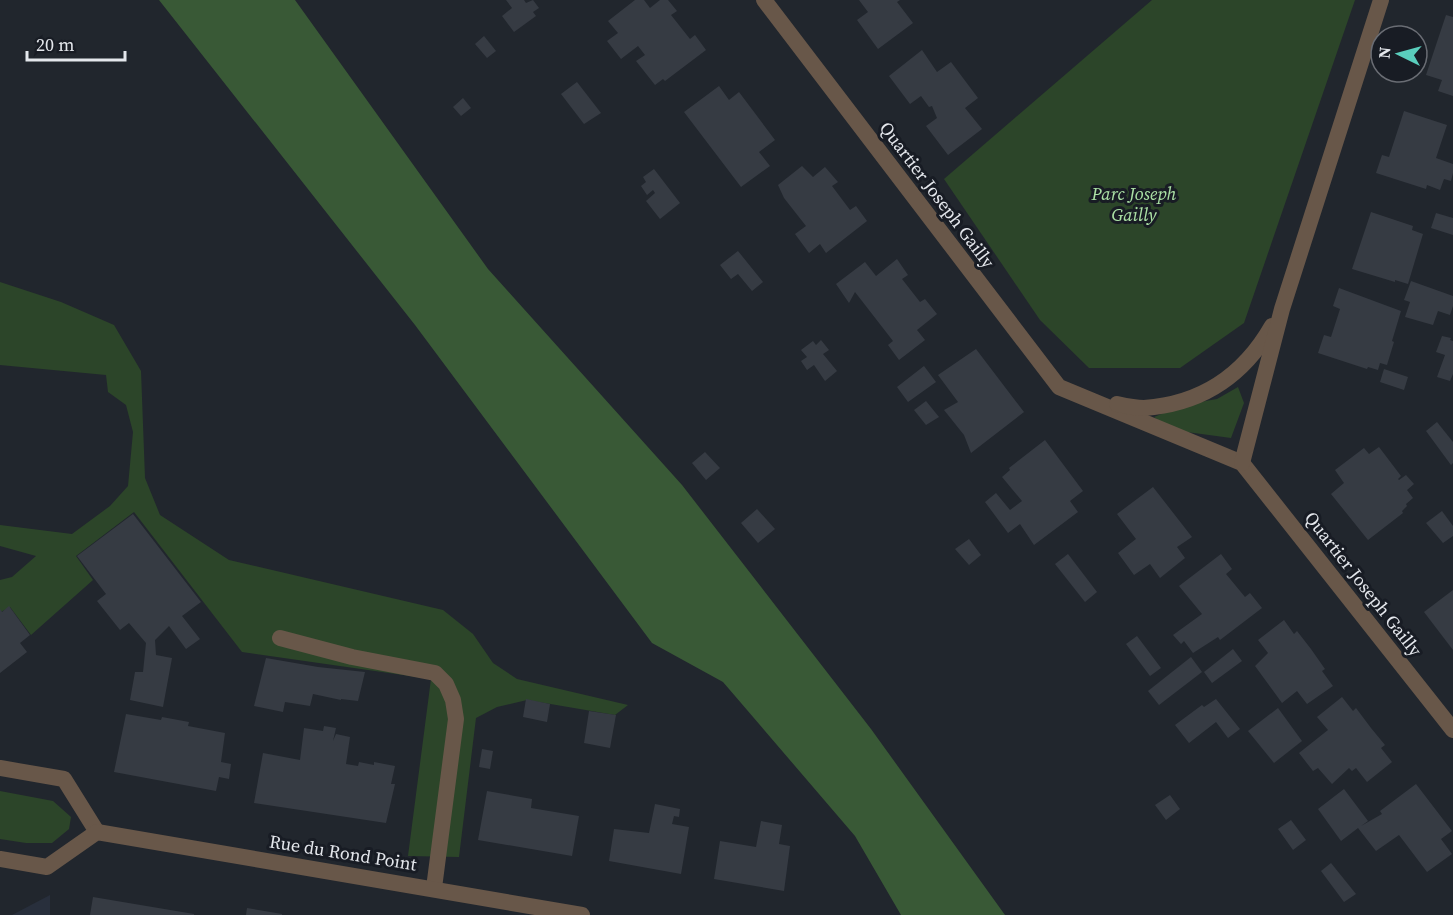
<svg xmlns="http://www.w3.org/2000/svg" width="1453" height="915" font-family="'Source Serif 4',serif">
<style>
.built{fill:#282f3c}
.green{fill:#2c4529}
.forest{fill:#395936}
.building{fill:#363b43}
.lines{fill:none;stroke-linecap:round;stroke-linejoin:round}
.minor{stroke:#685749;stroke-width:16}
.tertiary{stroke:#685749;stroke-width:16}
.labels{text-anchor:middle;stroke-width:6;stroke-linejoin:round;paint-order:stroke}
.park-label{font-size:18px;font-style:italic;fill:#abe1a5;stroke:#181c24}
.street-label{font-size:18px;fill:#e4e7ec;stroke:#181c24}
</style>
<rect width="100%" height="100%" fill="#21262d"/>
<!-- built -->
<polygon class="built" points="50,895 50,915 12,915"/>
<!-- green -->
<g class="green">
<polygon points="1152,0 1355,0 1244,323 1180,368 1089,368 1040,320 944,179"/>
<polygon points="0,282 61,302 114,325 141,371 145,478 160,515 229,560 443,610 473,634 493,663 517,679 628,705 615,715 527,700 497,707 476,718 459,857 408,856 431,679 242,652 134,512 76,556 93,580 31,635 10,607 1,612 0,610 0,580 12,577 36,556 0,546 0,525 72,534 110,506 128,486 133,432 126,405 108,392 106,375 0,365"/>
<polygon points="1238,387 1244,403 1231,438 1172,430 1154,417 1183,405 1217,399"/>
<polygon points="0,791 53,801 71,817 69,829 52,843 26,843 0,839"/>
</g>
<!-- forest -->
<polygon class="forest" points="159,0 295,0 488,269 682,485 871,729 1005,915 901,915 855,836 723,682 652,643 415,325"/>
<!-- building -->
<g class="building">
<polygon points="506,0 524,0 526,3 533,0 539,8 533,12 536,16 514,32 502,16 512,8"/>
<polygon points="635,0 644,0 650,8 660,0 668,0 677,11 671,15 690,39 695,35 706,50 665,81 663,79 655,85 636,61 645,55 638,46 621,59 607,41 618,33 608,21"/>
<polygon points="859,0 900,0 897,2 913,23 878,49 857,20 868,12"/>
<polygon points="1446,15 1453,17 1453,96 1438,91 1442,80 1426,75"/>
<polygon points="484,36 496,51 487,58 475,44"/>
<polygon points="922,50 937,72 951,62 978,98 965,108 982,129 948,155 926,126 937,118 932,106 929,107 921,96 910,104 889,76"/>
<polygon points="577,82 601,113 584,124 561,94"/>
<polygon points="719,86 729,100 739,92 775,140 759,152 770,166 741,187 684,112"/>
<polygon points="463,98 471,108 461,116 453,107"/>
<polygon points="1404,111 1447,125 1436,158 1453,164 1453,173 1451,181 1444,179 1440,190 1427,185 1426,189 1376,173 1382,155 1389,157"/>
<polygon points="802,166 813,177 825,167 838,182 832,186 850,210 856,206 867,221 826,253 820,244 809,253 795,234 806,226 784,198 778,185"/>
<polygon points="654,169 680,203 660,219 646,201 655,193 653,190 647,195 641,186 646,182 643,177"/>
<polygon points="1371,212 1413,226 1412,230 1423,234 1408,284 1395,280 1395,282 1352,269"/>
<polygon points="1436,213 1453,218 1453,235 1431,228"/>
<polygon points="738,251 763,282 752,291 738,274 731,279 720,265"/>
<polygon points="897,259 908,275 902,279 920,302 925,299 937,314 917,330 925,340 899,360 888,345 893,341 855,292 849,303 836,284 865,262 876,276"/>
<polygon points="1411,281 1453,296 1453,306 1450,315 1438,311 1433,325 1405,317 1410,302 1404,300"/>
<polygon points="1339,288 1401,311 1392,341 1394,342 1387,365 1380,363 1378,370 1368,367 1367,369 1318,353 1324,335 1331,337 1340,309 1333,306"/>
<polygon points="1442,336 1451,338 1450,340 1453,341 1453,374 1450,381 1437,377 1445,355 1436,352"/>
<polygon points="821,340 829,350 823,354 837,371 825,381 814,365 807,370 801,361 807,357 801,350 813,341 816,345"/>
<polygon points="976,349 1024,412 971,453 964,435 944,410 958,402 938,375"/>
<polygon points="924,366 936,382 908,402 897,387"/>
<polygon points="1384,369 1408,377 1404,390 1380,382"/>
<polygon points="926,401 939,417 926,425 914,410"/>
<polygon points="1437,422 1453,442 1453,463 1451,465 1426,431"/>
<polygon points="1045,440 1083,491 1070,501 1078,512 1034,545 1020,524 1008,533 985,502 996,493 1010,510 1022,501 1002,477 1010,470 1009,468"/>
<polygon points="1379,447 1401,476 1398,479 1399,480 1406,475 1414,484 1407,490 1413,498 1406,504 1407,506 1402,511 1403,513 1368,540 1331,494 1344,483 1335,470 1364,448 1369,454"/>
<polygon points="705,452 720,468 706,480 692,463"/>
<polygon points="1153,487 1192,537 1177,547 1185,558 1160,578 1150,564 1134,575 1118,553 1136,539 1117,514"/>
<polygon points="757,509 775,529 758,543 741,523"/>
<polygon points="1442,511 1453,526 1453,536 1443,543 1426,523"/>
<polygon points="133,514 201,602 182,616 200,639 186,649 169,626 155,640 156,655 172,658 163,707 130,700 135,672 143,672 146,643 129,623 120,630 97,601 106,594 77,556"/>
<polygon points="969,539 981,555 969,565 955,549"/>
<polygon points="1068,554 1097,592 1085,602 1055,564"/>
<polygon points="1221,554 1232,569 1226,574 1245,597 1250,593 1262,608 1220,640 1218,637 1193,653 1184,641 1181,644 1173,635 1202,614 1179,586"/>
<polygon points="1453,590 1453,650 1424,612"/>
<polygon points="9,606 30,635 20,643 27,652 0,673 0,609 2,612"/>
<polygon points="1284,620 1294,634 1297,631 1311,649 1325,669 1322,671 1333,686 1307,704 1297,691 1282,703 1255,666 1268,653 1258,640"/>
<polygon points="1137,636 1161,668 1150,676 1126,644"/>
<polygon points="1233,649 1242,661 1212,683 1204,672"/>
<polygon points="1191,657 1202,672 1159,705 1148,691"/>
<polygon points="266,658 318,667 365,672 358,701 341,699 341,700 313,694 310,706 285,702 283,712 254,706"/>
<polygon points="1342,697 1353,711 1356,708 1371,728 1385,745 1381,748 1392,762 1367,782 1356,768 1352,771 1349,768 1332,784 1318,768 1313,771 1299,753 1328,730 1317,717"/>
<polygon points="526,699 550,704 547,722 523,717"/>
<polygon points="1216,699 1240,729 1228,738 1216,722 1189,743 1175,725 1202,705 1204,707"/>
<polygon points="1278,708 1302,741 1274,763 1248,731"/>
<polygon points="589,711 616,715 610,748 584,743"/>
<polygon points="126,714 161,720 162,717 189,722 188,726 225,733 221,762 231,764 229,779 219,777 216,791 114,772"/>
<polygon points="324,726 336,728 333,741 336,734 350,737 346,764 358,766 359,762 374,765 374,762 395,766 391,784 395,784 386,823 254,803 263,753 300,760 304,728 323,731"/>
<polygon points="482,749 493,751 490,769 479,767"/>
<polygon points="1416,784 1452,831 1441,839 1452,854 1427,872 1399,835 1376,851 1358,828 1341,841 1318,809 1344,789 1368,821 1361,826 1382,814 1380,811"/>
<polygon points="487,791 532,799 531,808 579,816 572,856 478,840"/>
<polygon points="1170,795 1180,809 1166,820 1155,805"/>
<polygon points="655,804 680,809 679,817 674,816 672,824 689,827 681,874 609,861 614,829 649,833"/>
<polygon points="1291,820 1306,840 1293,850 1278,829"/>
<polygon points="761,821 782,825 779,844 790,846 784,891 714,879 720,841 756,847"/>
<polygon points="1331,863 1356,894 1344,902 1321,871"/>
<polygon points="93,897 194,914 194,915 90,915"/>
<polygon points="247,908 282,914 282,915 246,915"/>
</g>
<g class="lines">
<!-- minor -->
<g class="minor">
<polyline points="764,0 1059,387 1242,463 1453,730"/>
<path d="M1117,404C1126,406 1136,408 1144,408C1202,404 1244,375 1272,326"/>
<polyline points="1242,463 1282,309 1381,0"/>
<polyline points="280,638 352,657 435,673 446,684 453,700 456,719 434,888"/>
</g>
<!-- tertiary -->
<g class="tertiary">
<polyline points="0,768 64,779 97,832"/>
<polyline points="0,859 47,867 97,832 582,915"/>
</g>
</g>
<g class="labels">
<!-- park labels -->
<g class="park-label">
<text x="1134" y="200">Parc Joseph<tspan x="1134" dy="21">Gailly</tspan></text>
</g>
<!-- street labels -->
<g class="street-label">
<text transform="translate(937 195) rotate(53)" y="6">Quartier Joseph Gailly</text>
<text transform="translate(1363 584) rotate(52)" y="6">Quartier Joseph Gailly</text>
<text transform="translate(343 853) rotate(9)" y="6">Rue du Rond Point</text>
</g>
</g>
<!-- north arrow -->
<g transform="translate(1399 54) rotate(275)"><circle r="28" fill="#181c24" stroke="#6a6d74" stroke-width="1.5"/>
<path d="M0-4.5L10 22L0 15L-10 22Z" fill="#5acebd"/>
<text y="-9" font-size="16" font-weight="bold" text-anchor="middle" fill="#e4e7ec">N</text>
</g>
<!-- scale -->
<path d="M27 51v9h98v-9" fill="none" stroke="#e4e7ec" stroke-width="3"/>
<text x="36" y="51" font-size="18" fill="#e4e7ec" stroke="#181c24" stroke-width="4.5" paint-order="stroke">20 m</text>
</svg>
